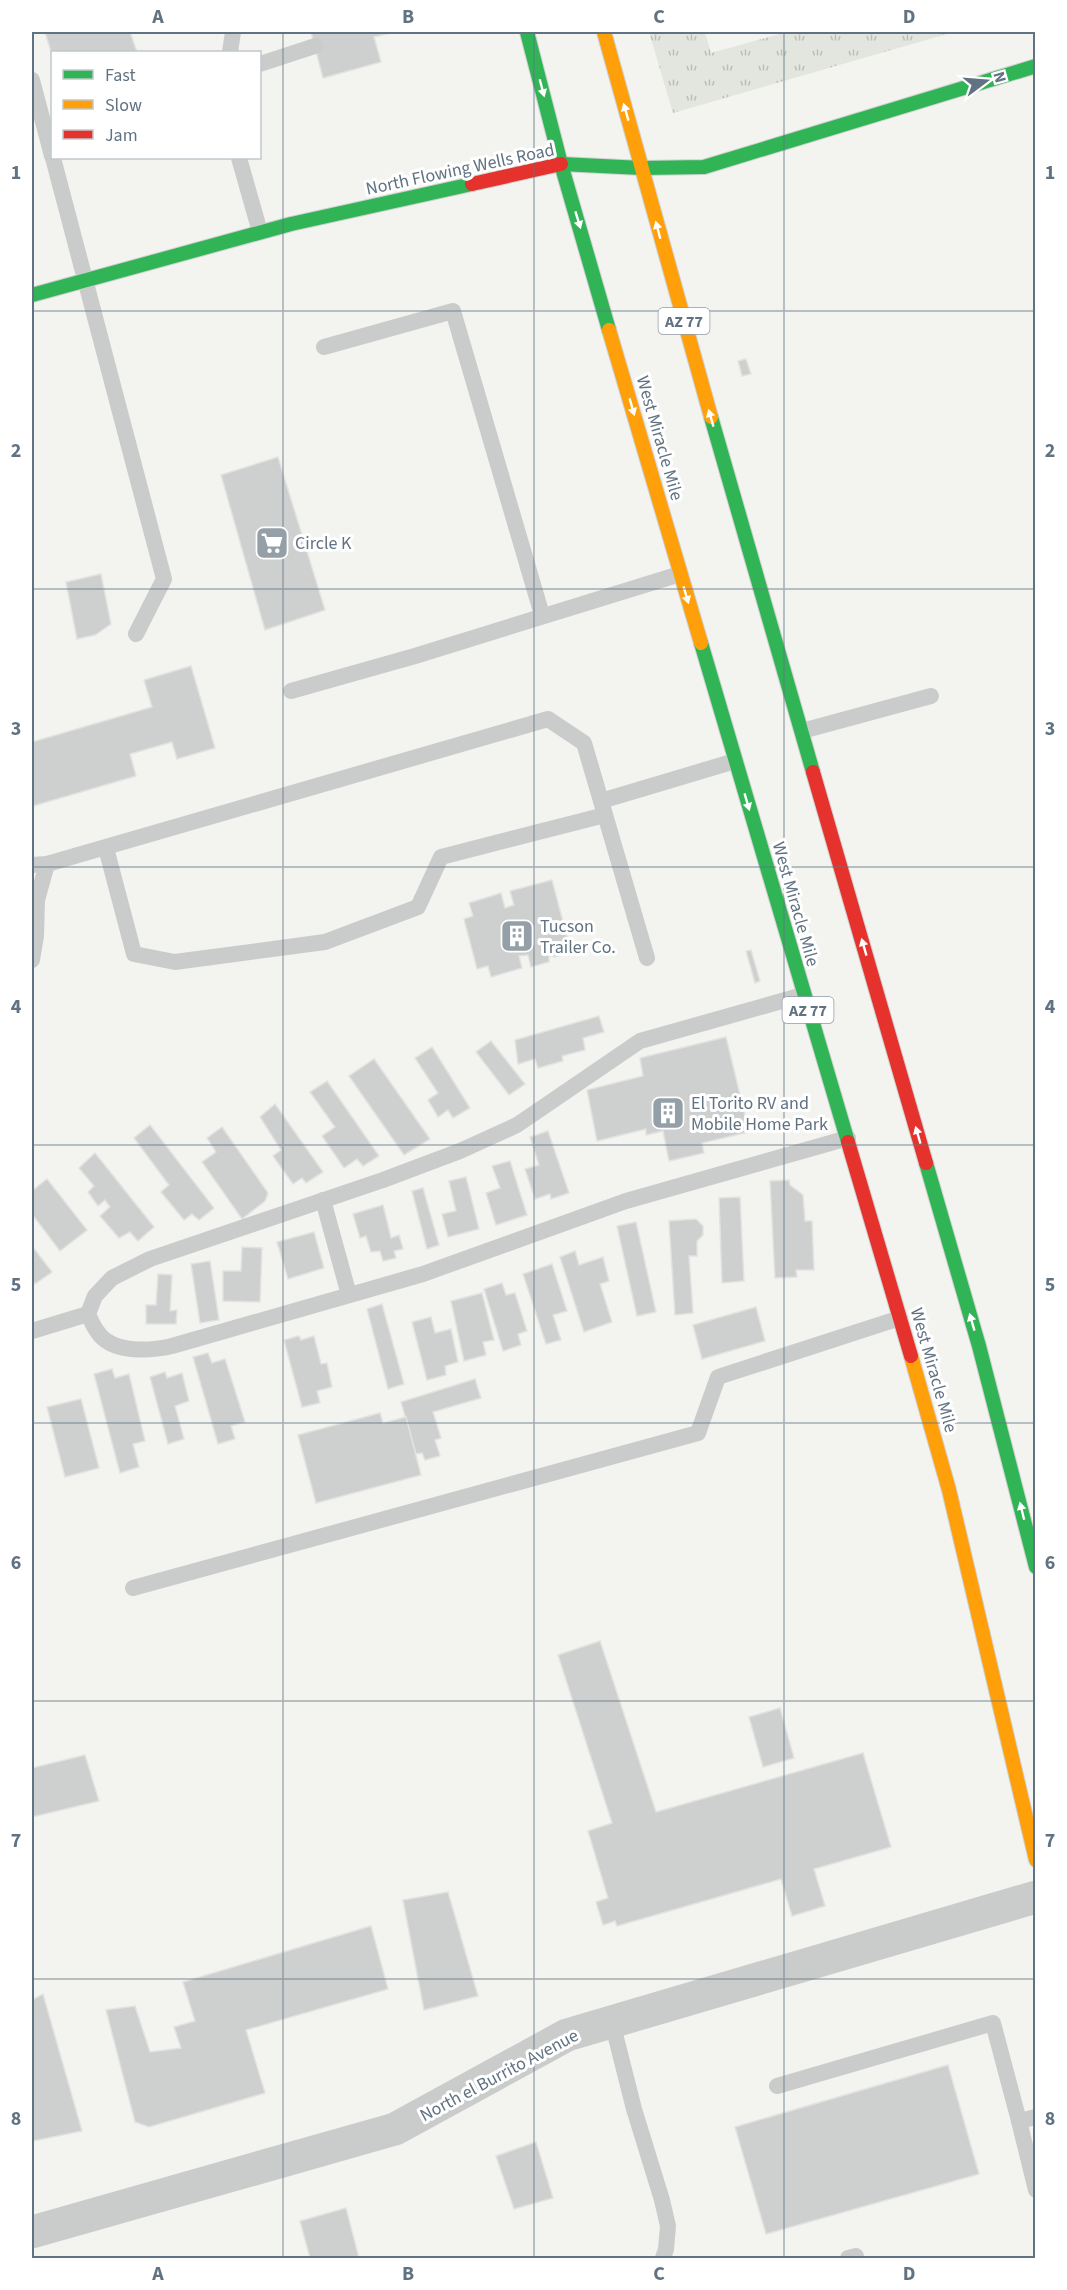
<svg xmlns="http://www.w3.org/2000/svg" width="1067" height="2290" font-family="'Source Sans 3',sans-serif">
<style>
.grass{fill:url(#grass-tufts)}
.building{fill:#cecfcf;stroke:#e2e2e0;stroke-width:1.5}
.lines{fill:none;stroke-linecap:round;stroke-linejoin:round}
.fast-casing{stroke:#cfd1d0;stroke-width:16}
.slow-casing{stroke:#cfd1d0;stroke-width:16}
.jam-casing{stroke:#cfd1d0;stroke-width:16}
.lane{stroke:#cacccc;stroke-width:16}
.street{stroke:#cacccc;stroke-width:33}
.fast{stroke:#30b455;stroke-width:14}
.slow{stroke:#ff9f0a;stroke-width:14}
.jam{stroke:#e5322d;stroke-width:14}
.oneway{fill:#fff}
.grid{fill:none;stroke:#617282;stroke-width:1.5;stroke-opacity:0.55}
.labels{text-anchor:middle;stroke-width:6;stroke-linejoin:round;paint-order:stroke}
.shield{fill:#fff;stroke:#909ca8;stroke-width:1.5}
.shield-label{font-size:16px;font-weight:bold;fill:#617282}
.street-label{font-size:18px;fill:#617282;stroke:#fff}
.poi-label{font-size:18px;fill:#617282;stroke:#fff;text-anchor:start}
.neatline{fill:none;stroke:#617282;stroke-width:2}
.grid-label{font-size:20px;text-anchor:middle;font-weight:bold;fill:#617282}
</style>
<defs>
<pattern id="grass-tufts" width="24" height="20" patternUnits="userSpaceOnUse" patternTransform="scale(1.5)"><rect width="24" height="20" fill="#e2e6de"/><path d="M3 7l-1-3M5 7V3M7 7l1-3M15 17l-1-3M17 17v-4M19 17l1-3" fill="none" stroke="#bbbfb9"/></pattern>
</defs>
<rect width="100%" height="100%" fill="#f3f3f0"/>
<!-- grass -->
<polygon class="grass" points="649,32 705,32 711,53 787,32 954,32 673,113"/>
<!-- building -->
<g class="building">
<polygon points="45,32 130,32 137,52 52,52 52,55"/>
<polygon points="311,32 395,32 374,37 381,62 323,78"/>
<polygon points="746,359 751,374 742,376 738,361"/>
<polygon points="278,457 325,610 265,630 221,475"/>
<polygon points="101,574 111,624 95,635 77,639 66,582"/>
<polygon points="191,666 215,748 177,759 172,742 130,754 136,776 33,806 32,799 32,785 33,784 32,742 152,707 144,680"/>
<polygon points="552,880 571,952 555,957 549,955 549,962 531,967 528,955 519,956 522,968 491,977 488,966 477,969 464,919 473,916 469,903 501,893 505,908 514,905 510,891"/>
<polygon points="751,950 760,981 755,983 746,951"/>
<polygon points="599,1016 604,1032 583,1038 585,1050 562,1056 563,1061 538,1068 535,1059 518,1064 515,1040"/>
<polygon points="726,1037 749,1132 702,1143 704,1153 669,1161 663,1131 646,1135 646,1129 597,1141 587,1090 643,1076 640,1058"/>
<polygon points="491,1041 525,1084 509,1095 476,1052"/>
<polygon points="432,1047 470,1108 453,1118 448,1110 438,1117 428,1100 438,1093 415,1058"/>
<polygon points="374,1059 430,1139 404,1155 349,1076"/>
<polygon points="327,1081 379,1156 363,1166 357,1159 344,1168 322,1136 335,1127 310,1092"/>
<polygon points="275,1104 323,1172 306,1183 302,1178 293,1184 273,1156 281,1150 260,1117"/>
<polygon points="150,1125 214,1208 199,1220 192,1214 184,1220 161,1192 169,1185 134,1138"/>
<polygon points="222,1127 268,1193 265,1201 242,1219 202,1162 216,1152 207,1138"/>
<polygon points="548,1131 569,1193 551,1199 550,1194 535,1199 525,1169 539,1165 530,1137"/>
<polygon points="95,1153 154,1227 138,1241 130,1232 119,1238 100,1216 110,1207 105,1200 98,1206 88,1192 94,1186 79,1168"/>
<polygon points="510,1161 527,1215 496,1225 486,1193 500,1188 492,1166"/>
<polygon points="466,1177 479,1229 448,1237 442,1214 456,1211 449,1181"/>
<polygon points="47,1179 87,1230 60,1251 32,1214 32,1191"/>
<polygon points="789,1180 790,1185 803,1195 805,1221 812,1221 814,1270 796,1270 797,1277 775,1278 770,1181"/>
<polygon points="423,1188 439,1245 427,1249 412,1191"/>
<polygon points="740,1197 744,1281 722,1283 719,1198"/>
<polygon points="383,1205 391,1238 399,1235 403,1249 394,1251 396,1258 383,1261 380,1251 371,1252 366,1236 360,1238 353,1214"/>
<polygon points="696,1219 703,1226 703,1235 697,1241 697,1256 689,1256 693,1313 675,1315 669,1221"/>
<polygon points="636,1222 656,1312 637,1316 617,1226"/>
<polygon points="314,1232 324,1268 288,1279 277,1242"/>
<polygon points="32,1246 52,1272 35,1284 32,1279"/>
<polygon points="242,1247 262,1248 260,1302 223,1301 223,1271 241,1271"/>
<polygon points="575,1251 579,1265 603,1257 609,1281 600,1284 612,1322 584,1332 560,1257"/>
<polygon points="210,1261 219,1320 200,1323 191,1264"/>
<polygon points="552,1264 567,1311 553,1315 561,1340 546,1344 523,1274"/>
<polygon points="158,1274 172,1275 170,1311 177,1310 176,1324 146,1324 146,1305 156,1305"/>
<polygon points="502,1283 506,1295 515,1293 527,1331 518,1334 521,1345 503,1351 484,1289"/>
<polygon points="482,1293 494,1340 483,1342 486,1355 464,1361 451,1301"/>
<polygon points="382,1304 404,1384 388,1389 367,1309"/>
<polygon points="756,1307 765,1341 702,1359 693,1325"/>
<polygon points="431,1317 435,1333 451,1329 458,1362 445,1366 446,1375 427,1380 412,1322"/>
<polygon points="299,1336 301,1340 314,1336 321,1364 327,1363 332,1387 317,1391 320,1403 302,1407 284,1340"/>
<polygon points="208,1353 212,1363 225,1359 245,1422 231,1426 235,1439 218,1444 193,1357"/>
<polygon points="112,1369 115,1378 129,1374 145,1441 133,1444 139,1467 120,1473 94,1374"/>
<polygon points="165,1372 167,1378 182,1373 189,1401 175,1406 184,1439 168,1444 150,1377"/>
<polygon points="475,1379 481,1398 433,1412 441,1438 435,1440 440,1456 425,1460 422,1453 416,1454 401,1402"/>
<polygon points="81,1399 99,1468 65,1477 47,1407"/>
<polygon points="380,1413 383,1423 406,1417 421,1475 316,1503 298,1435"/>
<polygon points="600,1641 656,1812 863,1753 891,1847 814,1869 825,1906 792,1916 781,1879 617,1926 615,1921 603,1925 596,1902 608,1898 588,1831 612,1823 558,1655"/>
<polygon points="780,1708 794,1758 763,1767 749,1717"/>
<polygon points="85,1755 99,1801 32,1817 32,1768"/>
<polygon points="448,1892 478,1996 424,2010 403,1900"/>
<polygon points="371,1926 388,1989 246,2030 265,2093 149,2127 135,2122 106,2010 135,2006 150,2052 181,2048 174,2027 195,2021 183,1982"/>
<polygon points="43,1994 82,2131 33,2141 32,2000"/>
<polygon points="948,2065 979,2174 766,2234 735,2127"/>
<polygon points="536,2142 553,2198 514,2209 496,2156"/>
<polygon points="346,2208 359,2258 310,2258 300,2221"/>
</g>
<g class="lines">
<!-- fast casing -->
<g class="fast-casing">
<g id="fast">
<polyline points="527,32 561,164 609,330"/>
<polyline points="561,164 642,168 704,167 1036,66"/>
<polyline points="32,295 291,224 472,184"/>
<polyline points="711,417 813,772"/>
<polyline points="701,643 848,1142"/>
<polyline points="926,1163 979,1346 1036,1567"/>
</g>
</g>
<!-- slow casing -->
<g class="slow-casing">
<g id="slow">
<polyline points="604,32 711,417"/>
<polyline points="609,330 701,643"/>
<polyline points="911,1356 949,1490 1036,1860"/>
</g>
</g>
<!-- jam casing -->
<g class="jam-casing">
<g id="jam">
<polyline points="472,184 561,164"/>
<polyline points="813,772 926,1163"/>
<polyline points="848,1142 911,1356"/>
</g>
</g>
<!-- lane -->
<g class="lane">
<polyline points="230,52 233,32"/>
<polyline points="260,64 315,46"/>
<polyline points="32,80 52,156"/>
<polyline points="53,158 164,579 136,634"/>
<polyline points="239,158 260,232"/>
<polyline points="324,347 453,311 542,615"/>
<polyline points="291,691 415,656 680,574"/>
<polyline points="802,731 931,696"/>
<polyline points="601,801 735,761"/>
<polyline points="106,848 134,954 175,962 325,942 418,907 441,857 605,815"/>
<polyline points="32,865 47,864 548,719 584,743 647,958"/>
<polyline points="32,960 36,936 37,900 47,864"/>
<path d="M803,995L640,1041L517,1125L460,1151L383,1180L150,1259L112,1278L95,1296L88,1314C91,1320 93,1326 97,1331C111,1354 150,1351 172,1346L423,1274L626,1201L848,1138"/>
<polyline points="323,1200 349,1295"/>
<polyline points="32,1331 88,1314"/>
<polyline points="133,1588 698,1433 718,1377 900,1318"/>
<polyline points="612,2022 634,2109 662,2200 668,2226 666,2249 663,2258"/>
<polyline points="777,2086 993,2023 1019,2121 1036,2117"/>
<polyline points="1019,2121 1036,2190"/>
<polyline points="848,2258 856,2256"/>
</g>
<!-- street -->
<polyline class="street" points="32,2232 395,2129 567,2035 1036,1897"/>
<!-- fast -->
<use href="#fast" class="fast"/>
<!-- slow -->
<use href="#slow" class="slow"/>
<!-- jam -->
<use href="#jam" class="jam"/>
</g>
<!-- one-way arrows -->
<defs><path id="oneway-solid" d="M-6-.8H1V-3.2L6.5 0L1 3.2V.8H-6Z" transform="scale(1.5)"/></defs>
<g class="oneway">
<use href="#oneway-solid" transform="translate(542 88) rotate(75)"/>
<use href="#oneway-solid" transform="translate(626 112) rotate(-106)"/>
<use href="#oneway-solid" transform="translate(578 220) rotate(73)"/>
<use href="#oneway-solid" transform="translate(658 230) rotate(-105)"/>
<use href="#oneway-solid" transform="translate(632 407) rotate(74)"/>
<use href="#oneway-solid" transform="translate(711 418) rotate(-106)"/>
<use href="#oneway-solid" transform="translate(686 595) rotate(74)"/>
<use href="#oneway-solid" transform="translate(747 802) rotate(74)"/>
<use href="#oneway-solid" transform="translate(864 947) rotate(-106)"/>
<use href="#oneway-solid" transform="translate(918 1135) rotate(-106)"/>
<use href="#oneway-solid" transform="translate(972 1322) rotate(-106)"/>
<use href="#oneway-solid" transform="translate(1022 1511) rotate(-104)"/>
</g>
<!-- grid -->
<path class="grid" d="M283,32V2258M534,32V2258M784,32V2258M32,311H1036M32,589H1036M32,867H1036M32,1145H1036M32,1423H1036M32,1701H1036M32,1979H1036"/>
<!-- icons -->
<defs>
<g id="supermarket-square" transform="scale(1.725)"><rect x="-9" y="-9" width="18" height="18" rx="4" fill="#949fa8" stroke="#fff"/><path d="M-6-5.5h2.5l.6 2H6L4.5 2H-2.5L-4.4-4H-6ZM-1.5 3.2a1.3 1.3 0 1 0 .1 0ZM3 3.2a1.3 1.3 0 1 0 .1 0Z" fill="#fff"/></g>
<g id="building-square" transform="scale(1.725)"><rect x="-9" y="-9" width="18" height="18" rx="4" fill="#949fa8" stroke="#fff"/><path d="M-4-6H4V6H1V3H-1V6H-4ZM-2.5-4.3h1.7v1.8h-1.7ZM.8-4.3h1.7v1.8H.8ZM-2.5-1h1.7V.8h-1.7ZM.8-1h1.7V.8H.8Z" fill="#fff"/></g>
</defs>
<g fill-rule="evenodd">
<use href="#supermarket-square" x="272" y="543"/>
<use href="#building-square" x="517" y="936"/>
<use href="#building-square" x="668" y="1113"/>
</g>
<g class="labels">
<!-- shield labels -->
<g class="shield">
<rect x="658.5" y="308" width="51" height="26" rx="4.5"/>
<rect x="782.5" y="997" width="51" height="26" rx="4.5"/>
</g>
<g class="shield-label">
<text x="684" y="327">AZ 77</text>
<text x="808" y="1016">AZ 77</text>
</g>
<!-- street labels -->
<g class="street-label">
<text transform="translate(460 169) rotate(-12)" y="6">North Flowing Wells Road</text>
<text transform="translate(660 438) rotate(74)" y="6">West Miracle Mile</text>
<text transform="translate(796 904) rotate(74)" y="6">West Miracle Mile</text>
<text transform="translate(934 1370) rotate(74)" y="6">West Miracle Mile</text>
<text transform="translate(499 2075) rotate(-28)" y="6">North el Burrito Avenue</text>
</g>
<!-- poi labels -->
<g class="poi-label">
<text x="295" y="549">Circle K</text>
<text x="540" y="932">Tucson<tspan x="540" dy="21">Trailer Co.</tspan></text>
<text x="691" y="1109">El Torito RV and<tspan x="691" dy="21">Mobile Home Park</tspan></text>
</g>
</g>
<!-- border -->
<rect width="1067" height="2290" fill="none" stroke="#ffffff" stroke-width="66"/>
<!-- legend -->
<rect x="51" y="51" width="210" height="108" fill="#ffffff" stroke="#c0c7cd" stroke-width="1.5"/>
<rect x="63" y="70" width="30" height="9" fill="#30b455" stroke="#c0c7cd" stroke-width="1.5"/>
<text x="105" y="81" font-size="18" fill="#617282">Fast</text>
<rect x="63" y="100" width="30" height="9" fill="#ff9f0a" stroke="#c0c7cd" stroke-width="1.5"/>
<text x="105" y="111" font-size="18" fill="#617282">Slow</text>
<rect x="63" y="130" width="30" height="9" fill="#e5322d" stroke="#c0c7cd" stroke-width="1.5"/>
<text x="105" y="141" font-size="18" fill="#617282">Jam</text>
<!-- north arrow -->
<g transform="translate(986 81) rotate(74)" stroke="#ffffff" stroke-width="4.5" paint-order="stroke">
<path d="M0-4.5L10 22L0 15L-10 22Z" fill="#617282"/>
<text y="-9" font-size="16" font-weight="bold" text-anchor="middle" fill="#617282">N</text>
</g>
<rect x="33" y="33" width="1001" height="2224" class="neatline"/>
<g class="grid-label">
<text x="158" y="23">A</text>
<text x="408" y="23">B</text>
<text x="659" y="23">C</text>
<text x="909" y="23">D</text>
<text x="16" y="179">1</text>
<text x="1050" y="179">1</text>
<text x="16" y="457">2</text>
<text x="1050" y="457">2</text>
<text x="16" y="735">3</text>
<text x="1050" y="735">3</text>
<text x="16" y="1013">4</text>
<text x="1050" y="1013">4</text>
<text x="16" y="1291">5</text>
<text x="1050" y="1291">5</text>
<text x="16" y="1569">6</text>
<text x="1050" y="1569">6</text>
<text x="16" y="1847">7</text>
<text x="1050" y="1847">7</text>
<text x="16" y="2125">8</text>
<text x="1050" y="2125">8</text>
<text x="158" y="2280">A</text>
<text x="408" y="2280">B</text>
<text x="659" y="2280">C</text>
<text x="909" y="2280">D</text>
</g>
</svg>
